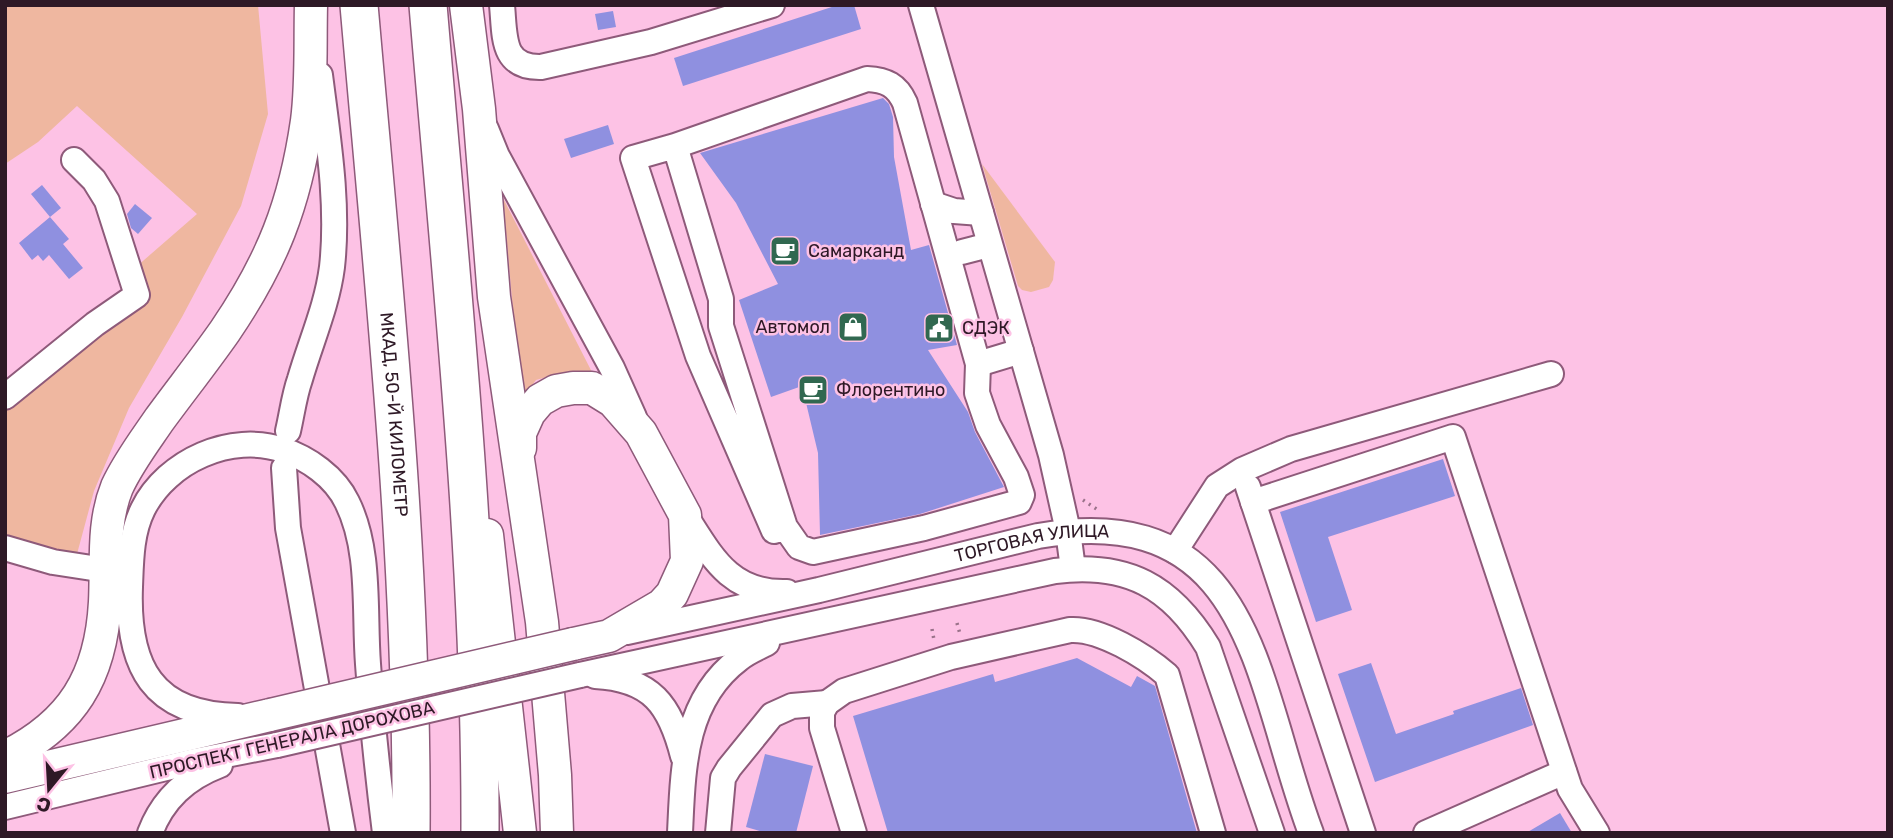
<svg xmlns="http://www.w3.org/2000/svg" width="1893" height="838" font-family="Rubik,sans-serif">
<style>
.grass{fill:#efb7a0}
.building{fill:#8f90e0}
.lines{fill:none;stroke-linecap:round;stroke-linejoin:round}
.minor-casing{stroke:#8e5a7a;stroke-width:28}
.major-casing{stroke:#8e5a7a;stroke-width:35}
.highway-casing{stroke:#8e5a7a;stroke-width:40}
.path{stroke:#9a728a;stroke-width:3.5;stroke-dasharray:2 5;stroke-linecap:butt}
.minor{stroke:#fff;stroke-width:24}
.major{stroke:#fff;stroke-width:32}
.highway{stroke:#fff;stroke-width:37}
.minor-bridge-casing{stroke:#8e5a7a;stroke-width:28;stroke-linecap:butt}
.major-bridge-casing{stroke:#8e5a7a;stroke-width:35;stroke-linecap:butt}
.minor-bridge{stroke:#fff;stroke-width:24}
.major-bridge{stroke:#fff;stroke-width:32}
.labels{text-anchor:middle;stroke-width:5;stroke-linejoin:round;paint-order:stroke}
.poi-label{font-size:18px;fill:#2e1926;stroke:#fdc2e5;text-anchor:start}
.street-label{font-size:18px;fill:#2e1926;stroke:#fdc2e5}
</style>
<rect width="100%" height="100%" fill="#fdc2e5"/>
<!-- grass -->
<g class="grass">
<polygon points="5,5 258,5 268,114 241,206 182,317 129,408 94,491 77,554 5,537 5,405 111,323 146,303 136,267 197,214 77,106 38,142 5,164"/>
<polygon points="982,164 1055,262 1053,280 1049,287 1031,292 1022,290 1018,286"/>
<polygon points="503,198 595,378 561,373 536,380 521,400"/>
</g>
<!-- building -->
<g class="building">
<polygon points="838,5 854,5 861,29 683,86 674,58"/>
<polygon points="613,11 616,27 598,30 595,14"/>
<polygon points="883,98 889,104 893,117 894,157 911,250 929,245 957,345 928,350 968,412 975,432 1004,487 920,514 820,535 818,453 802,386 771,397 739,300 778,284 736,203 700,153"/>
<polygon points="608,125 614,144 571,158 564,139"/>
<polygon points="42,185 61,208 50,217 31,194"/>
<polygon points="135,204 152,218 138,234 131,228 127,214"/>
<polygon points="50,217 69,239 63,244 83,268 69,279 49,255 43,261 38,255 32,260 19,243"/>
<polygon points="1443,459 1455,496 1328,537 1352,610 1316,622 1280,512"/>
<polygon points="1077,658 1131,687 1137,676 1155,686 1197,833 888,833 853,716 993,674 995,682"/>
<polygon points="1371,663 1396,734 1454,714 1453,711 1521,688 1533,725 1375,782 1338,674"/>
<polygon points="765,754 813,766 796,833 767,833 746,827"/>
<polygon points="1560,813 1572,833 1526,833"/>
</g>
<g class="lines">
<!-- minor casing -->
<g class="minor-casing">
<g id="minor">
<path d="M502,5C505,36 501,68 541,67L651,42L772,5"/>
<polyline points="921,5 1051,455 1068,531 1073,569"/>
<polyline points="486,129 497,156 612,368 634,417"/>
<path d="M675,146L721,299V326L785,527L774,531L698,356L633,158L675,146L867,79C886,80 897,85 905,103L978,364L977,393L988,425L1016,477L1022,495L1019,502L924,528L813,552L799,547L785,527"/>
<polyline points="933,204 954,211 981,213"/>
<polyline points="962,252 989,245"/>
<polyline points="978,364 1021,351"/>
<polyline points="5,397 95,324 137,295 107,201 94,180 74,160"/>
<path d="M288,431C292,414 294,396 300,379C311,341 327,306 332,267C339,204 328,138 320,75"/>
<polyline points="284,468 288,528 343,833"/>
<polyline points="1248,487 1363,833"/>
<polyline points="1253,502 1453,437 1570,789 1597,833"/>
<path d="M685,515C712,557 730,594 787,592"/>
<polyline points="5,548 53,562 105,570"/>
<polyline points="1175,551 1217,486 1242,470 1291,449 1551,374"/>
<path id="s1" d="M627,632L819,590L1038,536C1255,498 1255,685 1311,833"/>
<path d="M580,675L1055,571C1127,562 1171,586 1208,647L1272,833"/>
<path d="M595,676C652,679 670,705 683,756"/>
<path d="M238,716C152,715 127,666 130,587C131,561 131,533 143,509C167,461 231,432 283,450C308,458 335,477 347,502C371,550 364,611 368,664C372,720 378,777 385,833"/>
<polyline points="5,807 195,761 277,745"/>
<path d="M150,833C163,799 186,778 220,765"/>
<path d="M680,833C683,770 683,701 739,659C747,652 758,648 767,643"/>
<polyline points="718,833 723,778 729,768 772,715 792,706 827,703"/>
<path d="M854,833L822,728V712L827,703L844,691L951,657L1070,630C1100,628 1145,656 1167,675L1213,833"/>
<polyline points="1426,833 1564,772"/>
</g>
</g>
<!-- major casing -->
<g class="major-casing">
<g id="major">
<polyline points="466,5 479,109 494,297 542,622 555,775 557,833"/>
<polyline points="520,448 520,433 529,413 540,400 556,391 573,388 592,388 613,401 641,433 685,515 687,561 672,594 662,605 609,636 573,644"/>
<polyline points="487,535 520,833"/>
<path d="M5,757C72,724 101,677 105,602C107,563 102,524 117,487C128,463 144,442 159,420C181,390 204,361 225,331C272,262 295,204 307,121C312,84 310,43 311,5"/>
<polyline points="5,777 270,715"/>
</g>
</g>
<!-- highway casing -->
<g class="highway-casing">
<g id="highway">
<path id="s2" d="M359,5C383,281 413,556 411,833"/>
<path d="M428,5C451,280 481,556 480,833"/>
</g>
</g>
<!-- path -->
<g class="path">
<polyline points="1083,500 1098,510"/>
<polyline points="957,623 960,634"/>
<polyline points="932,629 934,640"/>
</g>
<!-- minor -->
<use href="#minor" class="minor"/>
<!-- major -->
<use href="#major" class="major"/>
<!-- highway -->
<use href="#highway" class="highway"/>
<!-- minor-bridge casing -->
<g class="minor-bridge-casing">
<polyline id="minor-bridge" points="277,745 580,675"/>
</g>
<!-- major-bridge casing -->
<g class="major-bridge-casing">
<polyline id="major-bridge" points="270,715 573,644"/>
</g>
<!-- minor-bridge -->
<use href="#minor-bridge" class="minor-bridge"/>
<!-- major-bridge -->
<use href="#major-bridge" class="major-bridge"/>
</g>
<!-- icons -->
<defs>
<g id="cafe-square" transform="scale(1.575)"><rect x="-9" y="-9" width="18" height="18" rx="4" fill="#316850" stroke="#fdc2e5"/><path d="M-5.5-4.5H6V0H3Q3 3.5 0 3.5H-2.5Q-5.5 3.5-5.5 0ZM3-3.2v2h1.7v-2ZM-6 4.5H4V6H-6Z" fill="#fff"/></g>
<g id="shop-square" transform="scale(1.575)"><rect x="-9" y="-9" width="18" height="18" rx="4" fill="#316850" stroke="#fdc2e5"/><path d="M-5-2.5h2.3a2.7 3.5 0 0 1 5.4 0H5L5.5 6h-11ZM-1.5-2.5h3a1.5 2.3 0 0 0-3 0Z" fill="#fff"/></g>
<g id="civic-square" transform="scale(1.575)"><rect x="-9" y="-9" width="18" height="18" rx="4" fill="#316850" stroke="#fdc2e5"/><path d="M-.6-6.5H3V-4.5H.6V-3L4-1V1h2V6H-6V1h2V-1L-.6-3ZM-1.2 2.5V6h2.4V2.5Z" fill="#fff"/></g>
</defs>
<g fill-rule="evenodd">
<use href="#cafe-square" x="785" y="251"/>
<use href="#shop-square" x="853" y="327"/>
<use href="#civic-square" x="939" y="328"/>
<use href="#cafe-square" x="813" y="390"/>
</g>
<g class="labels">
<!-- poi labels -->
<g class="poi-label">
<text x="808" y="257">Самарканд</text>
<text x="830" y="333" text-anchor="end">Автомол</text>
<text x="962" y="334">СДЭК</text>
<text x="836" y="396">Флорентино</text>
</g>
<!-- street labels -->
<g class="street-label">
<text dy="6" stroke="none"><textPath href="#s2" startOffset="411">МКАД, 50-Й КИЛОМЕТР</textPath></text>
<text dy="6" stroke="none"><textPath href="#s1" startOffset="415">ТОРГОВАЯ УЛИЦА</textPath></text>
<text transform="translate(292 740) rotate(-13)" y="6">ПРОСПЕКТ ГЕНЕРАЛА ДОРОХОВА</text>
</g>
</g>
<!-- border -->
<rect width="1893" height="838" fill="none" stroke="#2e1926" stroke-width="14"/>
<!-- north arrow -->
<g transform="translate(49 789) rotate(198)" stroke="#fdc2e5" stroke-width="5" paint-order="stroke">
<path d="M0-5L12 26L0 18L-12 26Z" fill="#2e1926"/>
<text y="-10" font-size="19" font-weight="bold" text-anchor="middle" fill="#2e1926">С</text>
</g>
</svg>
